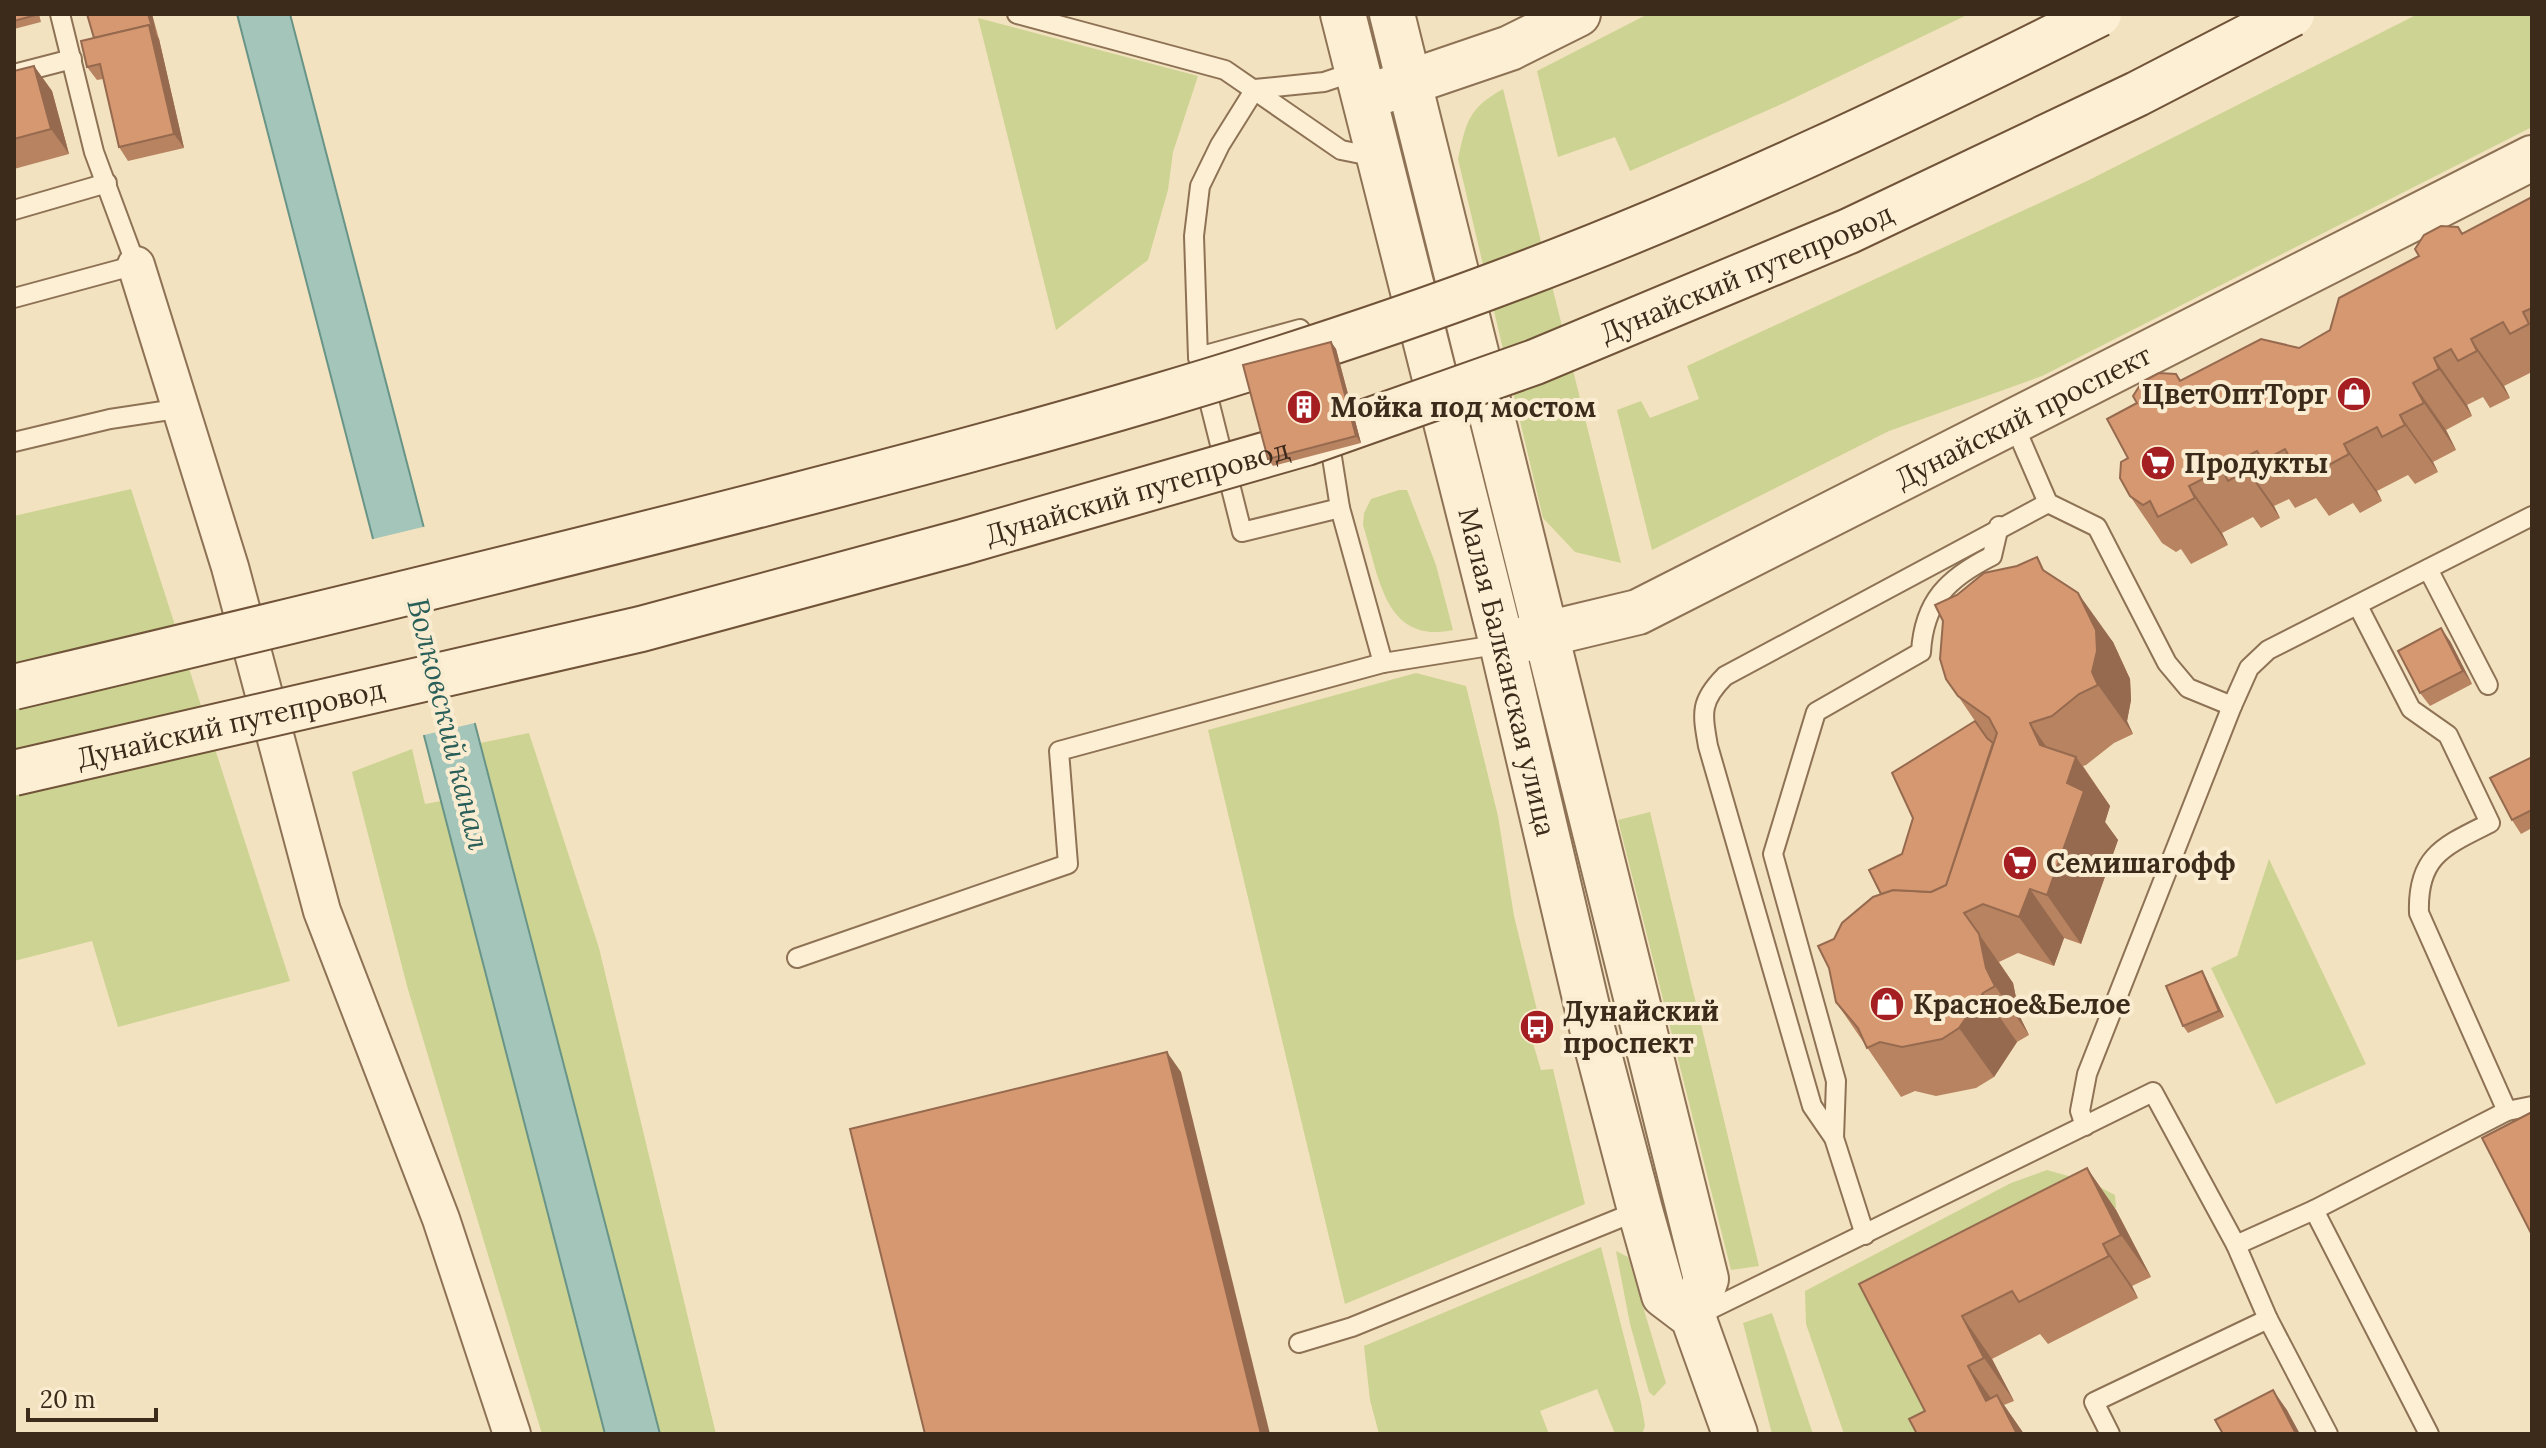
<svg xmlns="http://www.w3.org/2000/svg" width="2546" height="1448" font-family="Lora,serif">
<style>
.green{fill:#cdd392}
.water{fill:#a3c5ba;stroke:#699488;stroke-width:2}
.pier{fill:#f3e2bf}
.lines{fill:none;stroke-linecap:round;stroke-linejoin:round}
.service-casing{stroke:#8e7255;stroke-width:22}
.minor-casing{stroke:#8e7255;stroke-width:40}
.tertiary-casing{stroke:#8e7255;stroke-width:48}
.service{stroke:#fdefd4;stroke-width:18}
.minor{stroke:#fdefd4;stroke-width:36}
.tertiary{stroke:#fdefd4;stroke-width:44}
.secondary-bridge-casing{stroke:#705338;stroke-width:48;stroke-linecap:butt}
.secondary-bridge{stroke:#fdefd4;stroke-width:44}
.wall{fill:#b88361}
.shaded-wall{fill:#966a4f}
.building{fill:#d69871;stroke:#966a4f;stroke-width:2}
.labels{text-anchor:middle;stroke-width:8;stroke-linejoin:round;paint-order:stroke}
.street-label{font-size:28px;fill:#3c2a1b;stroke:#faecd0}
.poi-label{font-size:28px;font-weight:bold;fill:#3c2a1b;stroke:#faecd0;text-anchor:start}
.water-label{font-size:30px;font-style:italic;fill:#295e59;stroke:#faecd0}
</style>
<rect width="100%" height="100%" fill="#f3e2bf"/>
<!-- green -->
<g class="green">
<polygon points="1648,14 1969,14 1786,102 1630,171 1615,137 1558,157 1537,71"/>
<polygon points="2418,14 2532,14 2532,127 2042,376 1889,431 1652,550 1617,410 1641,401 1650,418 1699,399 1687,366 2087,181"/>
<polygon points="978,18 1198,76 1173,152 1168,190 1148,260 1056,330"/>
<path d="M1503,89L1621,563L1575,552L1543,518L1458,159C1466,121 1469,108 1503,89Z"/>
<polygon points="131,489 290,981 118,1027 92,941 14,961 14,516"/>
<path d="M1399,490H1407L1436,565L1453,630C1384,645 1379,575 1363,525L1364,513L1371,499Z"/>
<polygon points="1416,673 1466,686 1498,816 1514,916 1537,1010 1524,1013 1541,1070 1553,1069 1585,1204 1345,1304 1208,730"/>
<polygon points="529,733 599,948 716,1434 660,1434 480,743"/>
<polygon points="412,749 425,804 441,801 605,1434 542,1434 407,986 352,772"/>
<polygon points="1650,812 1759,1266 1731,1270 1618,820"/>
<polygon points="2269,859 2366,1064 2276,1104 2211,968 2237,956"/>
<polygon points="2047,1170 2090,1182 2115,1195 2116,1208 1886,1326 1941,1434 1844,1434 1806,1324 1805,1291 2011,1183"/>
<polygon points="1601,1247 1641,1403 1645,1426 1642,1434 1615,1434 1597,1389 1540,1411 1549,1434 1379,1434 1370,1400 1364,1346"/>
<polygon points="1616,1251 1628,1257 1666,1383 1654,1396 1649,1392 1630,1324"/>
<polygon points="1772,1313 1813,1434 1772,1434 1743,1323"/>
</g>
<!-- water -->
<polygon class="water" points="237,14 290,14 660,1434 605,1434"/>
<!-- pier -->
<polygon class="pier" points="427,526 479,722 420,736 369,540"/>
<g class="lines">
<!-- service casing -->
<g class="service-casing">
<g id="service">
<polyline points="1017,14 1225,70 1341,150 1376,157"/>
<polyline points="14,74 72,59"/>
<polyline points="1255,89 1220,145 1200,186 1194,236 1198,357 1242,532 1340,508"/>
<polyline points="1255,89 1324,82 1357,71"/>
<polyline points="14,210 107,183"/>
<polyline points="14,298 136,265 94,152 60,14"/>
<polyline points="1198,357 1300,329 1303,345"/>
<polyline points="2012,420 2048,503 2097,527 2167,663 2188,688 2232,706 2249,668 2268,650 2532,516"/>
<polyline points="14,442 110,419 183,408"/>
<polyline points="1331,451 1340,508 1383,663"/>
<polyline points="2428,569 2488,685"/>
<path d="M2358,606L2411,709L2448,735L2490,823C2444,846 2417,856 2419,913L2507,1111"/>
<polyline points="797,958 1068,864 1059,751 1383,663 1502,644"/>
<polyline points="2085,1126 2080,1111 2087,1074 2232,706"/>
<path d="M1834,1138L1836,1081L1773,854L1816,712L1921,652C1924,601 1948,578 1992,556L1999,526"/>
<polyline points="2314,1210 2429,1434"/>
<path d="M1865,1235L1834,1138L1812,1106L1708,746C1702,712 1700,701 1725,676L2048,503"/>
<polyline points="1701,1314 2153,1092 2236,1245 2314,1210 2507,1111 2532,1106"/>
<polyline points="2268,1319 2328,1434"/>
<polyline points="1299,1343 1352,1327 1640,1210"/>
<polyline points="2110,1434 2094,1402 2268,1319 2236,1245"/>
</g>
</g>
<!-- minor casing -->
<g class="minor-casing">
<polyline id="minor" points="136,265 230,567 322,911 441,1219 512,1434"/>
</g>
<!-- tertiary casing -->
<g class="tertiary-casing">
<g id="tertiary">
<path id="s1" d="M1343,14L1502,644L1592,1028L1640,1210L1664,1295L1693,1317L1735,1434"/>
<polyline points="1392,14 1706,1279 1693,1317"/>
<polyline points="1384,91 1510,48 1578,14"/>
<path id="s2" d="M1521,640L1638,612L2532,158"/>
</g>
</g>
<!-- service -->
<use href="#service" class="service"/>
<!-- minor -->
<use href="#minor" class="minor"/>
<!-- tertiary -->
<use href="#tertiary" class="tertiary"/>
<!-- secondary-bridge casing -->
<g class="secondary-bridge-casing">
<g id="secondary-bridge">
<path d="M14,687C272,626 530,564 786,498C1032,435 1278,367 1516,277C1716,202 1908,110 2099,14"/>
<path id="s3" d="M14,773L641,629L963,542L1306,443L1535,362L1849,231L2137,94L2292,14"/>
</g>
</g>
<!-- secondary-bridge -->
<use href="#secondary-bridge" class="secondary-bridge"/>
</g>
<!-- wall -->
<g class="wall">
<polygon points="14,14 39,14 41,22 14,29"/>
<polygon points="152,14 159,39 184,148 128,161 119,147 103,79 97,80 87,67 94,38"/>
<polygon points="34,66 52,91 69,154 14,169 14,71"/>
<polygon points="2532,197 2532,372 2504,386 2510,398 2490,408 2483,397 2467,405 2472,416 2446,430 2456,450 2433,462 2438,472 2415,484 2408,475 2377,491 2382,501 2360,513 2353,503 2329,516 2316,498 2295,508 2289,499 2274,506 2280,518 2261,528 2253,517 2222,533 2228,545 2191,564 2181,549 2176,552 2162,543 2130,496 2128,458 2137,403 2176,374 2181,380 2299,348 2330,330 2419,256 2458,227 2463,234"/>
<polygon points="1331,342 1336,349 1361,443 1273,466 1268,459"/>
<polygon points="2049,574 2113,642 2130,679 2131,700 2127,721 2133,734 2114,743 2086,765 2083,766 2110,806 2105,822 2118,840 2081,944 2064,938 2054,966 2018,953 1999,962 2013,983 2020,1017 2029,1035 2017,1042 1994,1077 1976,1088 1936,1096 1915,1091 1901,1097 1836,1002 1834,939 1881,894 1902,854 1913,818 1975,721 1958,696"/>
<polygon points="2450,641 2472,684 2430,706 2420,693"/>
<polygon points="2532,757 2532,828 2521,834 2512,820"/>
<polygon points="2202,971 2206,978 2224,1017 2188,1033 2183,1026"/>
<polygon points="2087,1168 2116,1210 2151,1277 2132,1286 2138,1298 2048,1344 2040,1334 1992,1359 2014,1401 2004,1405 2024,1434 1925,1411 1859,1284"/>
</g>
<!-- shaded-wall -->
<g class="shaded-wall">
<polygon points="148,14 152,14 157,37 153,30"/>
<polygon points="149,25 159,39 184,148 174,134"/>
<polygon points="34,66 52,91 69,154 51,129"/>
<polygon points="2471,339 2504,386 2510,398 2477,351"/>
<polygon points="1331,342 1336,349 1361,443 1356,436"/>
<polygon points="2434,358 2467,405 2472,416 2439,369"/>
<polygon points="2413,383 2446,430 2456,450 2424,403"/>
<polygon points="2400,415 2433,462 2438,472 2405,425"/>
<polygon points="2344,444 2377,491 2382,501 2349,454"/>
<polygon points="2241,459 2274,506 2280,518 2247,471"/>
<polygon points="2189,486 2222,533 2228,545 2195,498"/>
<polygon points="2078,593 2113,642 2130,679 2131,700 2127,721 2133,734 2098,685 2092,672"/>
<polygon points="2441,628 2450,641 2472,684 2463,671"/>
<polygon points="2030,723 2064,772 2076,757 2110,806 2105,822 2118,840 2081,944 2047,895 2040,745"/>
<polygon points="2030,889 2064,938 2054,966 2019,917"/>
<polygon points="1979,934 2013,983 2020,1017 2029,1035 1995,986 1986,968"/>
<polygon points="2202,971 2206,978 2224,1017 2219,1011"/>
<polygon points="1983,993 2017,1042 1994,1077 1959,1028"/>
<polygon points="1167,1052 1181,1072 1270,1434 1261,1434"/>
<polygon points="2087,1168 2116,1210 2151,1277 2121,1235"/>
<polygon points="2103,1244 2132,1286 2138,1298 2109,1256"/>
<polygon points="1962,1316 1992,1359 2014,1401 1984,1358"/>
<polygon points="1968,1366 1998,1408 1986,1401"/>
<polygon points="2273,1390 2287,1410 2300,1434 2296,1434"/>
<polygon points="1997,1395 2024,1434 2017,1434"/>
</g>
<!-- building -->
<g class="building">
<polygon points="14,14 36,14 36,15 14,21"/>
<polygon points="87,14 148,14 153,30 149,25 94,38"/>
<polygon points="149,25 174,134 119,147 100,64 87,67 81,41"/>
<polygon points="34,66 51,129 14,139 14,71"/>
<polygon points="2532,197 2532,308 2523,312 2529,324 2510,334 2503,322 2471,339 2477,351 2458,361 2451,349 2434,358 2439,369 2413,383 2424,403 2400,415 2405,425 2382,437 2377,427 2344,444 2349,454 2327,466 2322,455 2296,469 2285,449 2263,461 2257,451 2241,459 2247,471 2228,481 2222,469 2189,486 2195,498 2158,517 2150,501 2143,505 2130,496 2120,478 2121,462 2128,458 2107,419 2137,403 2133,396 2142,382 2159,373 2176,374 2180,381 2261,339 2299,348 2330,330 2339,298 2419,256 2415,249 2424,235 2441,226 2458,227 2462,234"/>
<polygon points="1331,342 1356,436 1268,459 1243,365"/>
<polygon points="2037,557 2043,570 2078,593 2096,630 2097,651 2092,672 2098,685 2079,694 2052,716 2030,723 2040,745 2076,757 2067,783 2084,791 2047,895 2030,889 2019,917 1983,904 1964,913 1979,934 1986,968 1995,986 1983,993 1959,1028 1942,1039 1902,1047 1880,1042 1867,1048 1858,1028 1836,1002 1829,968 1818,946 1834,939 1842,923 1873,897 1893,890 1931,892 1946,885 1997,733 1989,718 1958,696 1946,679 1940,659 1943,621 1935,605 1957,595 1984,573 2017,566"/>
<polygon points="2441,628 2463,671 2420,693 2398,651"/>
<polygon points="1975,721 1987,738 1993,743 1946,885 1931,892 1893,890 1881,894 1869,870 1902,854 1913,818 1892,773"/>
<polygon points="2532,757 2532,810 2512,820 2490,778"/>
<polygon points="2202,971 2219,1011 2183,1026 2166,986"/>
<polygon points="1167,1052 1261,1434 925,1434 850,1129"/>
<polygon points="2532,1112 2532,1235 2482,1138"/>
<polygon points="2087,1168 2121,1235 2103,1244 2109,1256 2019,1302 2012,1291 1962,1316 1984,1358 1968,1366 1986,1401 1997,1395 2017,1434 1917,1434 1909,1419 1925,1411 1859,1284"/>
<polygon points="2273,1390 2296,1434 2223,1434 2215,1420"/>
</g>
<!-- icons -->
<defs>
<g id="shop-disc" transform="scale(1.8)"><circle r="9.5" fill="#a51e22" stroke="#faecd0"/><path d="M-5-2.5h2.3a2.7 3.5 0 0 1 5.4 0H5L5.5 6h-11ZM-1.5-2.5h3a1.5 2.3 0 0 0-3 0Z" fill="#fff"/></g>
<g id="building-disc" transform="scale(1.8)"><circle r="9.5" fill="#a51e22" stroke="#faecd0"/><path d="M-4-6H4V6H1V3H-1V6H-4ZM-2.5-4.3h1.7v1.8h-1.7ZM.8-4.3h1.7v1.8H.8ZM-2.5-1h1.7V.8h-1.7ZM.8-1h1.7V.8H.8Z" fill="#fff"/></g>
<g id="supermarket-disc" transform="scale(1.8)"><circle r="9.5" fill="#a51e22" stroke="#faecd0"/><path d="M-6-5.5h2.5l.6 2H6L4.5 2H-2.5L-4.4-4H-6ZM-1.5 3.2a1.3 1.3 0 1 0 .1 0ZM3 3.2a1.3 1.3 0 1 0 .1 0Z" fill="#fff"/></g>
<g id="bus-disc" transform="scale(1.8)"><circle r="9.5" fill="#a51e22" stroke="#faecd0"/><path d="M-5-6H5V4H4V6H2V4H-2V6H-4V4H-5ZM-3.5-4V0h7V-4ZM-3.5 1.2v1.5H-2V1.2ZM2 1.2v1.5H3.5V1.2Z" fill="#fff"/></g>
</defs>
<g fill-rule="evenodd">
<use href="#shop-disc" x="2354" y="394"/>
<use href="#building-disc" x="1304" y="407"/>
<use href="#supermarket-disc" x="2158" y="463"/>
<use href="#supermarket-disc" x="2020" y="863"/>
<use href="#shop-disc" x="1887" y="1004"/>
<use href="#bus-disc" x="1537" y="1027"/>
</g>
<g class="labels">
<!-- street labels -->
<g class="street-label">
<text dy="10" stroke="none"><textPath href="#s3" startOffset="1806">Дунайский путепровод</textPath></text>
<text dy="10" stroke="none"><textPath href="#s2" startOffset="552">Дунайский проспект</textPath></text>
<text dy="10" stroke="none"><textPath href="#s3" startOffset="1158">Дунайский путепровод</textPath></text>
<text dy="10" stroke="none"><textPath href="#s1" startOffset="678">Малая Балканская улица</textPath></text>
<text dy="10" stroke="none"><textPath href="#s3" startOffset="222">Дунайский путепровод</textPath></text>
</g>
<!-- poi labels -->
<g class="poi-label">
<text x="2328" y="404" text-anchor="end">ЦветОптТорг</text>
<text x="1330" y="417">Мойка под мостом</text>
<text x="2184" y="473">Продукты</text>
<text x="2046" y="873">Семишагофф</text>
<text x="1913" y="1014">Красное&amp;Белое</text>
<text x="1563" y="1021">Дунайский<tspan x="1563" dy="32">проспект</tspan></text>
</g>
<!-- water labels -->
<g class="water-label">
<text transform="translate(448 724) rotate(76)" y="10">Волковский канал</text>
</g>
</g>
<!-- border -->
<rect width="2546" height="1448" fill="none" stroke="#3c2a1b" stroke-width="32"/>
<!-- scale -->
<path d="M28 1408v12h128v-12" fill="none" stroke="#3c2a1b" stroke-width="4"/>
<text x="40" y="1408" font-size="24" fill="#3c2a1b" stroke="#faecd0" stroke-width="6" paint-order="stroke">20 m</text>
</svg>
